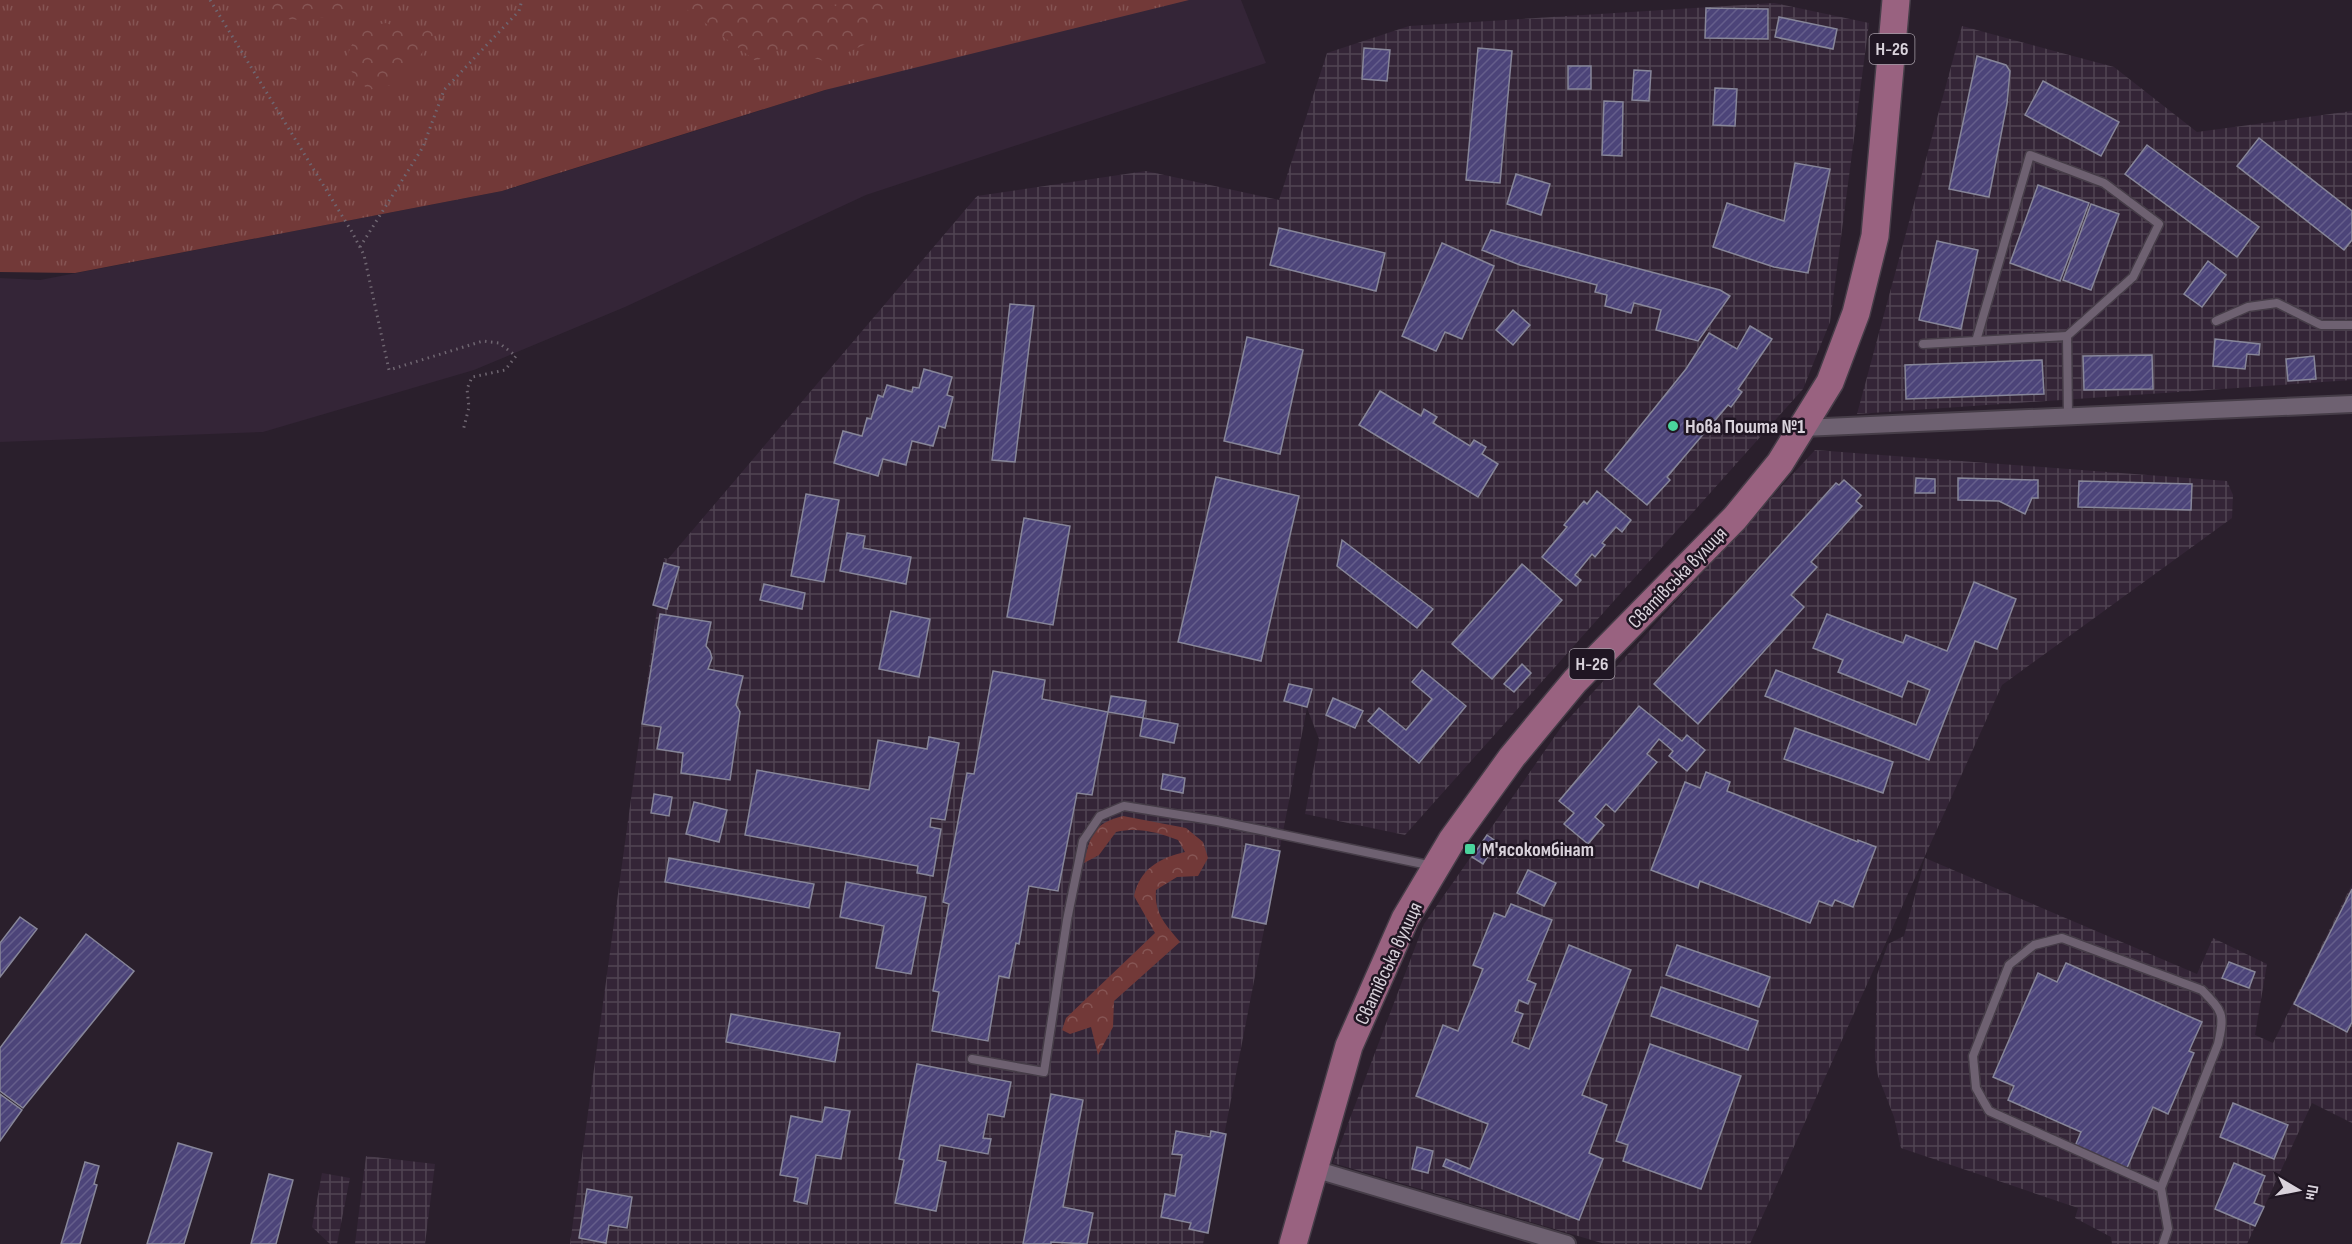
<svg xmlns="http://www.w3.org/2000/svg" width="2352" height="1244" font-family="'Sofia Sans Condensed',sans-serif">
<style>
.built{fill:#342537}
.industrial{fill:url(#industrial-grid)}
.grass{fill:url(#grass-tufts)}
.forest{fill:url(#forest-crowns)}
.building{fill:url(#building-hatch);stroke:#878699;stroke-width:1.5}
.lines{fill:none;stroke-linecap:round;stroke-linejoin:round}
.lane-casing{stroke:#463d48;stroke-width:11}
.street-casing{stroke:#463d48;stroke-width:20}
.primary-casing{stroke:#463d48;stroke-width:30}
.path{stroke:#6f6671;stroke-width:3;stroke-dasharray:1.5 4.5;stroke-linecap:butt}
.lane{stroke:#6e6171;stroke-width:8}
.street{stroke:#6e6171;stroke-width:16}
.primary{stroke:#996280;stroke-width:27}
.poi-dot{fill:#4ad49c;stroke:#201623;stroke-width:2}
.labels{text-anchor:middle;stroke-width:5;stroke-linejoin:round;paint-order:stroke}
.shield{fill:#201623;stroke:#a29aa4;stroke-width:1.5}
.shield-label{font-size:18px;font-weight:bold;fill:#d9d2db}
.poi-label{font-size:20px;font-weight:bold;fill:#d9d2db;stroke:#201623;text-anchor:start}
.street-label{font-size:20px;fill:#d9d2db;stroke:#201623}
</style>
<defs>
<pattern id="industrial-grid" width="8" height="8" patternUnits="userSpaceOnUse" patternTransform="scale(1.5)"><rect width="8" height="8" fill="#342537"/><path d="M0 4h8M4 0v8" fill="none" stroke="#514453"/></pattern>
<pattern id="grass-tufts" width="24" height="20" patternUnits="userSpaceOnUse" patternTransform="scale(1.5)"><rect width="24" height="20" fill="#723938"/><path d="M3 7l-1-3M5 7V3M7 7l1-3M15 17l-1-3M17 17v-4M19 17l1-3" fill="none" stroke="#865554"/></pattern>
<pattern id="forest-crowns" width="20" height="18" patternUnits="userSpaceOnUse" patternTransform="scale(1.5)"><rect width="20" height="18" fill="#723938"/><path d="M2 6a3 3 0 1 1 6 0M12 15a3 3 0 1 1 6 0" fill="none" stroke="#865554"/></pattern>
<pattern id="building-hatch" width="6" height="6" patternUnits="userSpaceOnUse" patternTransform="scale(1.5)"><rect width="6" height="6" fill="#4c4479"/><path d="M-1 1l2-2M0 6l6-6M5 7l2-2" fill="none" stroke="#655e8b"/></pattern>
</defs>
<rect width="100%" height="100%" fill="#2a1f2c"/>
<!-- built -->
<polygon class="built" points="1098,0 1241,0 1266,63 866,195 625,307 474,370 263,432 0,442 0,278 40,280 502,191 835,87"/>
<!-- industrial -->
<g class="industrial">
<polygon points="1774,3 1869,23 1830,322 1803,389 1405,835 1305,814 1319,739 1307,708 1203,1244 570,1244 664,558 668,559 977,196 1146,171 1279,200 1327,53 1409,26"/>
<polygon points="1962,26 2114,67 2197,132 2352,111 2352,380 1857,414"/>
<polygon points="1815,450 2227,481 2233,495 2232,518 2002,685 1750,1244 1605,1244 1333,1163 1424,924 1562,726"/>
<polygon points="1925,858 2197,974 2213,938 2267,964 2255,1035 2273,1043 2352,884 2352,1123 2312,1103 2247,1244 2112,1244 2111,1237 2075,1218 2078,1208 1901,1148 1894,1117 1878,1076 1875,1057 1877,975 1888,944 1904,936"/>
<polygon points="366,1156 435,1164 425,1244 355,1244"/>
<polygon points="322,1173 350,1178 337,1244 330,1244 312,1227"/>
</g>
<!-- grass -->
<polygon class="grass" points="0,0 1189,0 825,90 502,191 75,273 0,272"/>
<!-- forest -->
<g class="forest">
<polygon points="272,0 347,0 347,15 291,20 265,7"/>
<polygon points="674,0 784,0 836,6 846,0 879,0 885,4 868,43 827,62 782,48 756,61"/>
<polygon points="386,23 414,34 443,24 400,83 368,90 344,63 359,28"/>
<path d="M1123,816L1186,828L1203,842L1208,858L1198,876L1177,877L1156,890C1154,914 1166,925 1180,942L1114,1001L1113,1027L1098,1055L1091,1027L1070,1034L1062,1030L1066,1018L1155,933L1134,896C1140,869 1159,858 1185,852L1178,840C1157,832 1138,827 1116,832L1099,855L1084,863C1091,833 1093,824 1123,816Z"/>
</g>
<!-- building -->
<g class="building">
<polygon points="1706,8 1768,9 1768,39 1705,38"/>
<polygon points="1779,17 1837,29 1833,49 1775,37"/>
<polygon points="1364,48 1390,50 1387,81 1362,79"/>
<polygon points="1478,48 1512,51 1500,183 1466,180"/>
<polygon points="1977,56 2006,65 2010,71 2007,104 1989,197 1949,189"/>
<rect x="1568" y="66" width="23" height="23"/>
<polygon points="1634,70 1651,71 1649,101 1632,100"/>
<polygon points="2043,81 2119,122 2101,156 2025,115"/>
<polygon points="1715,88 1737,89 1735,126 1713,125"/>
<polygon points="1604,101 1623,102 1622,156 1602,155"/>
<polygon points="2259,138 2352,211 2352,240 2344,250 2237,166"/>
<polygon points="2147,145 2259,227 2237,257 2125,174"/>
<polygon points="1795,163 1830,169 1808,273 1774,267 1713,247 1727,203 1784,221"/>
<polygon points="1516,174 1550,184 1541,215 1507,204"/>
<polygon points="2038,185 2089,203 2060,281 2010,263"/>
<polygon points="2091,204 2119,214 2091,290 2063,280"/>
<polygon points="1279,228 1385,253 1376,291 1270,265"/>
<polygon points="1491,230 1720,290 1730,296 1698,341 1656,330 1661,310 1634,303 1631,313 1605,306 1607,295 1595,292 1597,285 1520,265 1482,250"/>
<polygon points="1937,241 1978,250 1961,329 1919,320"/>
<polygon points="1442,243 1494,266 1462,339 1445,332 1436,351 1402,336"/>
<polygon points="2208,261 2226,275 2202,307 2184,294"/>
<polygon points="1010,304 1034,306 1015,462 992,460"/>
<polygon points="1513,310 1530,325 1513,345 1496,330"/>
<polygon points="1750,326 1772,339 1738,389 1742,392 1731,407 1728,405 1667,477 1670,480 1647,505 1605,470 1686,369 1709,333 1737,349"/>
<polygon points="1247,337 1303,350 1280,454 1224,441"/>
<polygon points="2215,339 2260,344 2259,355 2247,354 2245,369 2213,366"/>
<polygon points="2152,355 2153,389 2084,390 2083,356"/>
<polygon points="2314,356 2316,379 2288,381 2286,359"/>
<polygon points="2042,360 2044,394 1906,399 1905,365"/>
<polygon points="924,369 952,377 947,395 953,397 945,428 939,426 933,446 912,441 906,465 883,459 878,476 834,463 843,431 862,436 867,418 871,419 878,395 883,397 887,385 912,392 913,387 919,388"/>
<polygon points="1380,391 1421,416 1424,409 1437,417 1433,423 1470,446 1474,440 1486,447 1482,454 1498,464 1478,497 1359,425"/>
<polygon points="1216,477 1299,496 1261,661 1178,642"/>
<polygon points="1916,478 1935,479 1935,493 1915,493"/>
<polygon points="1958,478 2038,480 2038,498 2032,498 2025,514 1999,501 1958,500"/>
<polygon points="1844,480 1861,495 1856,501 1862,506 1811,562 1817,567 1791,595 1804,607 1698,724 1654,684 1836,483 1839,485"/>
<polygon points="2079,481 2192,484 2191,510 2078,507"/>
<polygon points="1597,491 1631,520 1622,532 1616,527 1602,543 1605,545 1595,557 1592,554 1575,575 1581,580 1576,586 1542,557 1567,527 1564,525 1584,501 1587,504"/>
<polygon points="806,494 839,500 824,582 791,576"/>
<polygon points="1024,518 1070,526 1053,625 1007,617"/>
<polygon points="847,533 865,536 863,548 911,557 906,584 840,571"/>
<polygon points="1342,540 1433,609 1417,628 1337,566"/>
<polygon points="664,563 679,567 667,609 653,605"/>
<polygon points="1522,564 1562,600 1492,679 1452,644"/>
<polygon points="1974,582 2016,599 1997,649 1975,641 1929,760 1765,696 1776,670 1916,725 1930,690 1908,681 1902,697 1838,672 1843,660 1813,648 1827,614 1903,643 1906,635 1947,651"/>
<polygon points="764,584 805,593 802,609 760,600"/>
<polygon points="891,611 930,619 919,677 879,669"/>
<polygon points="660,614 711,622 706,646 710,651 712,658 708,669 743,676 736,705 740,712 730,780 681,773 683,753 657,749 661,727 642,724"/>
<polygon points="1522,664 1531,673 1514,692 1504,684"/>
<polygon points="1422,670 1466,706 1419,763 1368,721 1379,708 1406,730 1432,699 1412,682"/>
<polygon points="993,671 1045,680 1042,699 1108,712 1092,795 1077,793 1058,891 1029,886 1019,944 1016,943 1009,978 999,976 988,1041 932,1031 939,992 933,991 949,904 943,902 967,773 974,774"/>
<polygon points="1289,684 1312,689 1307,707 1284,701"/>
<polygon points="1111,696 1146,701 1143,718 1108,712"/>
<polygon points="1333,698 1363,711 1355,728 1326,715"/>
<polygon points="1639,706 1682,741 1687,735 1705,750 1687,771 1669,756 1673,751 1659,739 1647,754 1657,762 1615,812 1606,804 1595,817 1604,825 1588,844 1564,824 1574,813 1559,801"/>
<polygon points="1143,718 1178,724 1174,743 1140,736"/>
<polygon points="1795,728 1893,762 1883,793 1784,759"/>
<polygon points="929,737 959,743 945,820 931,818 930,827 941,829 933,876 917,873 918,866 745,835 757,770 869,790 878,740 927,749"/>
<polygon points="1706,772 1730,782 1727,791 1858,842 1858,840 1876,847 1853,907 1835,900 1832,906 1819,901 1810,923 1700,881 1698,888 1651,870 1685,782 1700,788"/>
<polygon points="1163,774 1185,778 1183,793 1161,789"/>
<polygon points="654,794 672,797 669,816 651,813"/>
<polygon points="694,802 727,810 719,842 686,834"/>
<polygon points="1487,835 1497,842 1483,864 1472,857"/>
<polygon points="1246,844 1280,851 1266,924 1232,917"/>
<polygon points="669,858 814,884 809,908 665,882"/>
<polygon points="1528,870 1556,883 1544,906 1517,893"/>
<polygon points="846,882 926,897 911,974 876,968 884,926 840,917"/>
<polygon points="2352,889 2352,1022 2347,1032 2294,1004"/>
<polygon points="1511,904 1552,920 1527,980 1536,984 1528,1004 1519,1000 1515,1011 1523,1014 1512,1042 1529,1049 1569,945 1631,970 1582,1095 1607,1105 1589,1153 1603,1159 1579,1220 1443,1166 1446,1159 1470,1169 1488,1124 1416,1096 1443,1025 1458,1031 1483,969 1473,965 1494,913 1505,917"/>
<polygon points="20,917 37,929 0,977 0,943"/>
<polygon points="86,934 134,971 23,1108 0,1091 0,1048"/>
<polygon points="1677,945 1770,977 1759,1007 1666,975"/>
<polygon points="2229,962 2255,972 2249,988 2222,978"/>
<polygon points="2066,963 2202,1022 2189,1051 2194,1053 2168,1114 2153,1107 2127,1168 2075,1146 2081,1132 2008,1100 2014,1086 1993,1077 2038,973 2057,982"/>
<polygon points="1661,987 1758,1021 1748,1050 1651,1016"/>
<polygon points="731,1014 840,1033 835,1062 726,1042"/>
<polygon points="1650,1044 1741,1076 1701,1189 1623,1161 1628,1145 1616,1141"/>
<polygon points="917,1064 1011,1082 1004,1117 988,1114 983,1138 991,1139 988,1154 940,1145 937,1160 946,1162 936,1211 895,1203 904,1160 899,1159"/>
<polygon points="0,1094 22,1110 0,1141"/>
<polygon points="1051,1094 1083,1100 1063,1207 1093,1213 1087,1244 1051,1242 1051,1244 1023,1244"/>
<polygon points="2233,1103 2288,1125 2274,1159 2220,1137"/>
<polygon points="825,1107 850,1111 841,1159 816,1155 807,1204 794,1201 798,1178 780,1175 791,1116 822,1122"/>
<polygon points="1176,1131 1210,1137 1211,1131 1226,1134 1208,1233 1189,1229 1191,1223 1161,1217 1165,1194 1175,1196 1182,1155 1172,1154"/>
<polygon points="178,1143 212,1153 184,1244 147,1244"/>
<polygon points="1417,1147 1433,1151 1428,1173 1412,1169"/>
<polygon points="85,1162 99,1166 94,1184 97,1185 80,1244 61,1244"/>
<polygon points="2234,1163 2265,1176 2254,1203 2264,1207 2255,1226 2215,1209"/>
<polygon points="269,1174 293,1180 276,1244 251,1244"/>
<polygon points="587,1189 632,1197 627,1228 609,1225 606,1243 579,1238"/>
</g>
<g class="lines">
<!-- lane casing -->
<g class="lane-casing">
<g id="lane">
<polyline points="2216,321 2248,307 2277,303 2321,325 2352,325"/>
<polyline points="1976,341 2030,155 2104,183 2159,224 2133,277 2067,336"/>
<polyline points="1923,344 2067,336 2068,416"/>
<polyline points="972,1059 1044,1072 1067,920 1083,841 1100,816 1124,806 1217,821 1433,866"/>
<path d="M2161,1188L1989,1111L1976,1088L1973,1056L2009,965L2034,945L2062,938L2202,990C2223,1012 2225,1014 2218,1044L2161,1188L2168,1229L2163,1244"/>
</g>
</g>
<!-- street casing -->
<g class="street-casing">
<g id="street">
<polyline points="1802,428 2352,404"/>
<polyline points="1314,1169 1567,1244"/>
</g>
</g>
<!-- primary casing -->
<g class="primary-casing">
<polyline id="primary" points="1293,1244 1349,1046 1405,919 1452,840 1512,757 1575,681 1735,518 1780,463 1830,382 1856,313 1875,236 1896,0"/>
</g>
<!-- path -->
<g class="path">
<polyline points="210,0 352,232 364,255 389,370 483,341 499,343 516,356 505,370 472,377 467,389 469,407 463,431"/>
<polyline points="360,247 423,147 444,90 519,11 522,0"/>
</g>
<!-- lane -->
<use href="#lane" class="lane"/>
<!-- street -->
<use href="#street" class="street"/>
<!-- primary -->
<use href="#primary" class="primary"/>
</g>
<!-- markers -->
<g class="poi-dot">
<circle cx="1673" cy="426" r="6"/>
<rect x="1464" y="843" width="12" height="12" rx="3"/>
</g>
<g class="labels">
<!-- shield labels -->
<g class="shield">
<rect x="1869.5" y="34" width="45" height="30" rx="4.5"/>
<rect x="1569.5" y="649" width="45" height="30" rx="4.5"/>
</g>
<g class="shield-label">
<text x="1892" y="55">Н-26</text>
<text x="1592" y="670">Н-26</text>
</g>
<!-- poi labels -->
<g class="poi-label">
<text x="1685" y="433">Нова Пошта №1</text>
<text x="1482" y="856">М'ясокомбінат</text>
</g>
<!-- street labels -->
<g class="street-label">
<text transform="translate(1677 577) rotate(-46)" y="7">Сватівська вулиця</text>
<text transform="translate(1388 963) rotate(-65)" y="7">Сватівська вулиця</text>
</g>
</g>
<!-- north arrow -->
<g transform="translate(2298 1190) rotate(100)" stroke="#201623" stroke-width="4.5" paint-order="stroke">
<path d="M0-4.5L10 22L0 15L-10 22Z" fill="#d9d2db"/>
<text y="-9" font-size="16" font-weight="bold" text-anchor="middle" fill="#d9d2db">Пн</text>
</g>
</svg>
